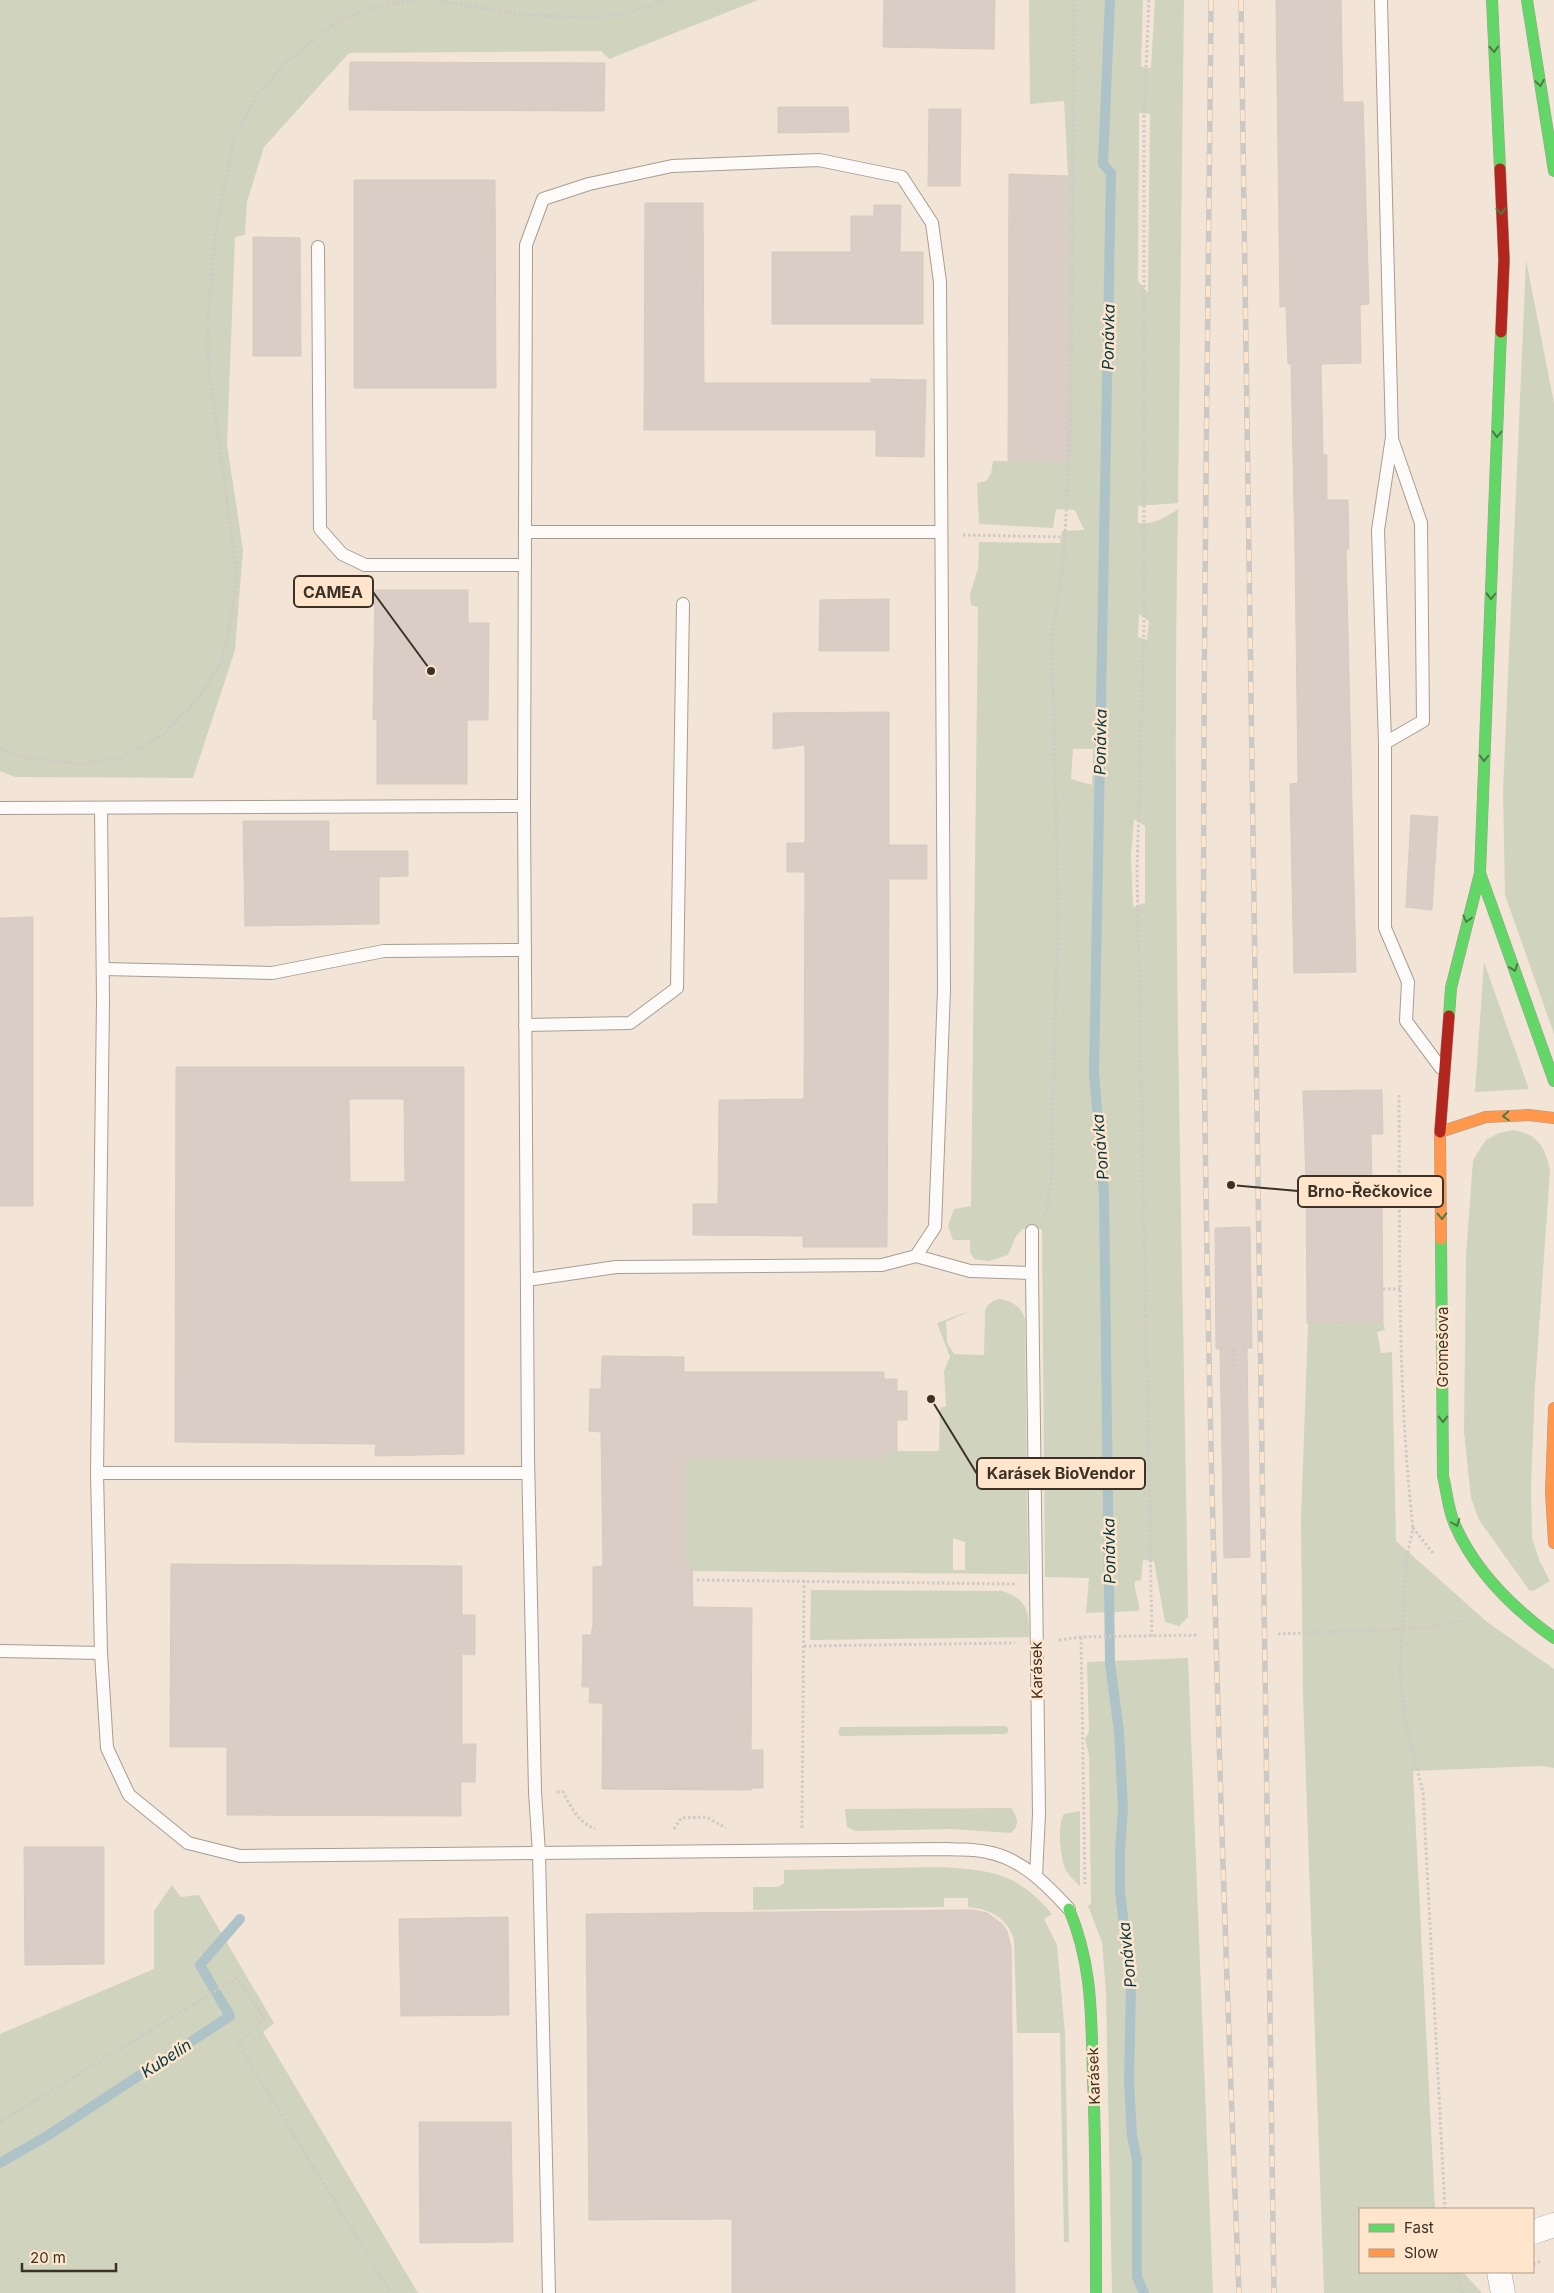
<svg xmlns="http://www.w3.org/2000/svg" width="1554" height="2293" font-family="Inter,sans-serif">
<style>
.green{fill:#d0d3be;fill-rule:evenodd}
.lines{fill:none;stroke-linecap:round;stroke-linejoin:round}
.stream{stroke:#adc3c7;stroke-width:10}
.building{fill:#dacdc5;stroke:#d6cac1;fill-rule:evenodd}
.lane-casing{stroke:#a79d93;stroke-width:14}
.street-casing{stroke:#a79d93;stroke-width:25}
.fast-casing{stroke:#a79d93;stroke-width:12}
.slow-casing{stroke:#a79d93;stroke-width:12}
.jam-casing{stroke:#a79d93;stroke-width:12}
.path{stroke:#cfcac5;stroke-width:3;stroke-dasharray:2.5 2.5;stroke-linecap:butt}
.lane{stroke:#fdfbf9;stroke-width:12}
.street{stroke:#fdfbf9;stroke-width:24}
.fast{stroke:#63d668;stroke-width:11}
.slow{stroke:#ff974d;stroke-width:11}
.jam{stroke:#b3261e;stroke-width:11}
.rail-casing{stroke:#ccc8c4;stroke-width:5.5}
.rail{stroke:#fee5cb;stroke-width:4;stroke-dasharray:11;stroke-linecap:butt}
.oneway{stroke:#4d7b44}
.labels{text-anchor:middle;stroke-width:5;stroke-linejoin:round;paint-order:stroke}
.street-label{font-size:15px;fill:#3b3127;stroke:#fee5cb}
.water-label{font-size:16px;font-style:italic;fill:#003946;stroke:#fee5cb}
.leader{fill:none;stroke:#3b3127;stroke-width:2}
.callout-dot{fill:#3b3127;stroke:#fee5cb;stroke-width:2}
.callout{fill:#fee5cb;stroke:#3b3127;stroke-width:2}
.callout-label{font-size:16px;text-anchor:middle;font-weight:bold;fill:#3b3127}
</style>
<rect width="100%" height="100%" fill="#f2e5d7"/>
<!-- green -->
<g class="green">
<polygon points="0,0 758,0 609,59 601,51 349,53 264,147 247,202 245,235 235,237 227,444 243,550 235,650 193,778 15,777 0,771"/>
<path d="M1029,0H1143L1141,67L1151,68L1155,0H1184L1178,503L1138,506V523C1153,525 1165,518 1178,509C1171,878 1183,1248 1188,1617L1179,1626L1165,1622L1154,1561L1143,1560L1141,1580L1135,1581C1134,1593 1140,1600 1139,1611L1086,1613L1089,1578L1045,1577L1042,1229H1022L1015,1238L1008,1255L989,1261L974,1259L970,1252V1240H953L948,1226L954,1209L971,1206L978,607L971,605L970,594L978,569L979,542L1060,543L1062,531L1084,530L1075,510L1056,509L1053,528L979,524L977,483L986,481L991,474L993,461L1068,462V176L1064,101L1030,104ZM1139,113L1150,114L1148,293L1138,281ZM1139,614L1149,621L1147,640L1138,637ZM1073,749H1093L1092,785L1071,779ZM1134,819L1145,826V903L1133,907L1131,855Z"/>
<polygon points="1526,260 1554,403 1554,1034 1505,895 1503,791"/>
<polygon points="1484,962 1529,1089 1475,1092"/>
<path d="M1513,1130C1537,1134 1545,1146 1550,1170L1535,1387L1531,1486L1532,1538L1540,1562L1550,1581L1533,1591L1529,1590L1479,1520L1471,1498L1464,1432L1466,1256L1473,1160L1486,1140L1499,1133Z"/>
<path d="M999,1299C1012,1301 1021,1306 1025,1319L1028,1574L692,1571V1566H685V1458L884,1451H939L940,1407H946L944,1371L950,1357L937,1323L972,1310L946,1322L947,1342L954,1354L984,1355L985,1311C987,1304 992,1301 999,1299ZM953,1538L965,1542V1570H953Z"/>
<polygon points="1383,1322 1385,1330 1377,1332 1381,1353 1392,1352 1396,1541 1487,1622 1554,1669 1554,1768 1542,1766 1413,1771 1435,2209 1360,2209 1360,2272 1463,2272 1482,2293 1324,2293 1303,1695 1301,1519 1308,1323"/>
<path d="M811,1590L1002,1591C1028,1599 1029,1612 1029,1637L810,1640Z"/>
<polygon points="1188,1658 1213,2293 1112,2293 1106,1993 1102,1942 1088,1906 1091,1904 1089,1755 1085,1739 1089,1732 1087,1662"/>
<polygon points="1005,1726 1008,1728 1008,1732 1005,1734 841,1736 838,1733 840,1727"/>
<path d="M1011,1808C1018,1817 1020,1825 1011,1833L950,1829L856,1831L847,1827L845,1809Z"/>
<path d="M1080,1811V1886C1076,1882 1070,1877 1067,1872C1060,1861 1057,1824 1064,1814Z"/>
<path d="M939,1867C990,1870 1017,1872 1052,1914L1044,1919L1057,1945L1065,2033L1069,2242H1064L1060,2033H1017L1014,1939C1006,1917 990,1909 968,1907V1898H944V1907L753,1910V1887H778L784,1883V1870Z"/>
<polygon points="172,1885 181,1897 199,1895 274,2023 263,2032 418,2293 0,2293 0,2034 154,1969 154,1911"/>
</g>
<g class="lines">
<!-- stream -->
<g class="stream">
<polyline points="1110,0 1103,164 1111,173 1094,1073 1104,1193 1110,1663 1119,1732 1123,1808 1120,1851 1120,1891 1131,1987 1129,2081 1132,2136 1137,2160 1137,2277 1144,2293"/>
<polyline points="0,2163 47,2136 230,2016 200,1965 240,1919"/>
</g>
</g>
<!-- building -->
<g class="building">
<polygon points="884,0 995,0 994,49 883,47"/>
<polygon points="1276,0 1341,0 1343,102 1363,102 1369,304 1360,305 1361,363 1321,364 1323,455 1327,455 1327,500 1348,500 1349,549 1346,549 1356,972 1294,973 1290,784 1298,783 1295,549 1291,364 1288,364 1286,306 1280,307"/>
<polygon points="350,62 605,63 604,111 349,110"/>
<polygon points="778,107 848,107 849,132 778,133"/>
<polygon points="929,109 961,109 960,186 928,186"/>
<polygon points="1009,174 1068,176 1068,462 1008,461"/>
<polygon points="354,180 495,180 496,388 354,388"/>
<polygon points="645,203 703,203 704,383 872,383 870,379 926,380 924,457 876,456 876,430 644,430"/>
<polygon points="874,205 901,205 900,252 923,252 923,324 772,324 772,252 851,252 851,216 874,216"/>
<polygon points="253,237 300,238 301,356 253,356"/>
<polygon points="375,590 468,590 468,623 489,623 488,720 467,720 467,784 377,784 377,719 373,720"/>
<polygon points="889,599 889,651 819,651 820,600"/>
<polygon points="889,712 889,845 927,845 927,879 889,879 887,1247 803,1247 803,1236 693,1235 693,1204 718,1204 719,1100 804,1099 805,872 787,872 787,843 805,843 805,745 773,749 773,713"/>
<polygon points="1411,815 1438,817 1432,910 1406,907"/>
<polygon points="243,821 329,821 329,851 408,851 408,876 379,877 379,924 245,926"/>
<polygon points="33,917 33,1206 0,1206 0,918"/>
<path d="M176,1067H464V1454L375,1456L376,1444L175,1442ZM349,1099H404L405,1182H350Z"/>
<polygon points="1382,1090 1383,1134 1371,1134 1372,1194 1382,1193 1383,1322 1307,1323 1306,1179 1303,1091"/>
<polygon points="1250,1227 1252,1348 1247,1348 1250,1557 1224,1558 1220,1349 1216,1349 1215,1228"/>
<polygon points="602,1356 684,1357 684,1372 884,1372 884,1379 897,1379 897,1391 907,1391 907,1420 897,1420 897,1451 884,1451 884,1458 685,1458 685,1566 692,1566 693,1607 752,1608 751,1750 763,1750 763,1788 752,1788 751,1790 602,1789 603,1703 589,1703 590,1687 582,1687 583,1635 591,1635 593,1626 593,1567 603,1566 601,1432 589,1431 590,1389 601,1389"/>
<polygon points="171,1564 462,1566 462,1615 475,1615 475,1655 462,1654 462,1744 476,1744 475,1782 461,1782 461,1816 227,1815 227,1747 170,1747"/>
<polygon points="24,1847 104,1847 104,1964 25,1965"/>
<polygon points="973,1910 987,1913 1002,1924 1007,1931 1011,1947 1015,2293 732,2293 732,2219 589,2220 586,1914"/>
<polygon points="508,1917 509,2015 401,2016 399,1919"/>
<polygon points="419,2122 511,2122 513,2242 420,2243"/>
</g>
<g class="lines">
<!-- lane casing -->
<g class="lane-casing">
<g id="lane">
<polyline points="1381,0 1392,437 1378,530 1385,743 1385,928 1408,982 1406,1021 1441,1068"/>
<polyline points="318,247 320,529 342,554 365,565 525,565"/>
<polyline points="525,532 941,532"/>
<polyline points="1385,743 1423,721 1421,523 1392,439"/>
<polyline points="0,808 524,806"/>
<polyline points="103,969 272,973 384,951 525,950"/>
<polyline points="525,1025 630,1023 677,988 683,604"/>
<polyline points="1032,1231 1032,1273"/>
<polyline points="916,1256 970,1271 1032,1273 1039,1814 1036,1876"/>
<polyline points="527,1280 616,1267 882,1265 916,1256 935,1227 944,990 940,282 932,223 902,177 819,160 672,166 589,184 543,199 526,245 524,806 528,1457 535,1792 539,1853 549,2293"/>
<polyline points="97,1473 103,1001 101,808"/>
<path d="M528,1473H97L101,1653L107,1748L129,1795L188,1843L240,1856L948,1849C961,1850 974,1849 987,1852C1021,1858 1047,1885 1069,1909"/>
<polyline points="0,1651 101,1653"/>
</g>
</g>
<!-- street casing -->
<g class="street-casing">
<g id="street">
<polyline points="1533,2232 1554,2225"/>
<polyline points="1499,2272 1503,2293"/>
</g>
</g>
<!-- fast casing -->
<g class="fast-casing">
<g id="fast">
<polyline points="1492,0 1500,169"/>
<polyline points="1527,0 1554,171"/>
<polyline points="1480,873 1554,1081"/>
<polyline points="1449,1016 1451,988 1480,873 1501,332"/>
<path d="M1441,1239L1443,1476C1447,1492 1448,1510 1455,1525C1475,1571 1514,1609 1554,1638"/>
<path d="M1069,1909C1093,1966 1091,2016 1093,2077C1096,2149 1096,2221 1096,2293"/>
</g>
</g>
<!-- slow casing -->
<g class="slow-casing">
<g id="slow">
<polyline points="1441,1239 1440,1132 1486,1117 1529,1115 1554,1118"/>
<polyline points="1554,1408 1551,1492 1554,1543"/>
</g>
</g>
<!-- jam casing -->
<g class="jam-casing">
<g id="jam">
<polyline points="1500,169 1504,260 1501,332"/>
<polyline points="1440,1132 1449,1016"/>
</g>
</g>
<!-- path -->
<g class="path">
<polyline points="435,0 525,15 586,17 621,15 668,0"/>
<polyline points="1149,0 1144,115 1144,626 1137,872 1152,1636"/>
<polyline points="963,535 1065,537"/>
<polyline points="0,749 29,758 81,764 120,758 163,735 201,695 221,662 229,630 237,575 208,362 208,318 215,235 234,139 257,95 288,60 339,20 374,7 415,0"/>
<path d="M1399,1095C1400,1240 1397,1385 1413,1528"/>
<polyline points="1044,1214 1047,1210 1051,1179 1058,906 1052,635 1064,558 1071,411 1074,0"/>
<polyline points="1383,1289 1400,1289"/>
<polyline points="1234,1349 1234,1370"/>
<polyline points="1433,1553 1413,1528 1406,1561 1400,1673 1405,1721 1423,1792 1445,2209"/>
<polyline points="697,1580 1015,1584"/>
<polyline points="1278,1634 1426,1628 1466,1620"/>
<polyline points="1081,1637 1085,1884"/>
<polyline points="1059,1640 1081,1637 1199,1635"/>
<polyline points="804,1646 1015,1643"/>
<path d="M557,1792H563C571,1807 578,1822 595,1829"/>
<polyline points="802,1828 804,1581"/>
<polyline points="674,1829 681,1818 706,1817 726,1828"/>
<polyline points="0,2122 237,1978 264,2018 238,2044 391,2293"/>
<polyline points="1533,2264 1542,2261"/>
<polyline points="1456,2272 1463,2293"/>
</g>
<!-- lane -->
<use href="#lane" class="lane"/>
<!-- street -->
<use href="#street" class="street"/>
<!-- fast -->
<use href="#fast" class="fast"/>
<!-- slow -->
<use href="#slow" class="slow"/>
<!-- jam -->
<use href="#jam" class="jam"/>
<!-- rail casing -->
<g class="rail-casing">
<g id="rail">
<path d="M1211,0C1208,346 1202,692 1204,1037C1208,1456 1222,1875 1239,2293"/>
<polyline points="1241,0 1274,2293"/>
</g>
</g>
<!-- rail -->
<use href="#rail" class="rail"/>
</g>
<!-- one-way arrows -->
<defs><path id="oneway-chevron" d="M-2-3.5L2.5 0L-2 3.5" fill="none" stroke-width="1.6" stroke-linecap="round" stroke-linejoin="round" transform="scale(1.25)"/></defs>
<g class="oneway">
<use href="#oneway-chevron" transform="translate(1494 49) rotate(87)"/>
<use href="#oneway-chevron" transform="translate(1540 83) rotate(81)"/>
<use href="#oneway-chevron" transform="translate(1501 211) rotate(87)"/>
<use href="#oneway-chevron" transform="translate(1497 434) rotate(92)"/>
<use href="#oneway-chevron" transform="translate(1491 596) rotate(92)"/>
<use href="#oneway-chevron" transform="translate(1484 758) rotate(92)"/>
<use href="#oneway-chevron" transform="translate(1467 919) rotate(105)"/>
<use href="#oneway-chevron" transform="translate(1514 968) rotate(70)"/>
<use href="#oneway-chevron" transform="translate(1506 1116) rotate(177)"/>
<use href="#oneway-chevron" transform="translate(1442 1216) rotate(89)"/>
<use href="#oneway-chevron" transform="translate(1443 1419) rotate(90)"/>
<use href="#oneway-chevron" transform="translate(1456 1523) rotate(69)"/>
</g>
<g class="labels">
<!-- street labels -->
<g class="street-label">
<text transform="translate(1443 1347) rotate(-90)" y="5">Gromešova</text>
<text transform="translate(1037 1670) rotate(-91)" y="5">Karásek</text>
<text transform="translate(1094 2076) rotate(-92)" y="5">Karásek</text>
</g>
<!-- water labels -->
<g class="water-label">
<text transform="translate(1108 337) rotate(-89)" y="6">Ponávka</text>
<text transform="translate(1100 742) rotate(-89)" y="6">Ponávka</text>
<text transform="translate(1100 1147) rotate(-95)" y="6">Ponávka</text>
<text transform="translate(1109 1551) rotate(-91)" y="6">Ponávka</text>
<text transform="translate(1127 1955) rotate(-96)" y="6">Ponávka</text>
<text transform="translate(166 2058) rotate(-33)" y="6">Kubelín</text>
</g>
</g>
<!-- callouts -->
<path class="leader" d="M431 671L373 592M1231 1185L1298 1191M931 1399L977 1474"/>
<g class="callout-dot">
<circle cx="431" cy="671" r="5"/>
<circle cx="1231" cy="1185" r="5"/>
<circle cx="931" cy="1399" r="5"/>
</g>
<g class="callout">
<rect x="294" y="576" width="79" height="31" rx="5"/>
<rect x="1298" y="1176" width="145" height="31" rx="5"/>
<rect x="977" y="1458" width="168" height="31" rx="5"/>
</g>
<g class="callout-label">
<text x="333" y="598">CAMEA</text>
<text x="1370" y="1197">Brno-Řečkovice</text>
<text x="1061" y="1479">Karásek BioVendor</text>
</g>
<!-- legend -->
<rect x="1359" y="2208" width="175" height="65" fill="#fee5cb" stroke="#b09d89"/>
<rect x="1369" y="2224" width="25" height="8" fill="#63d668" stroke="#b09d89"/>
<text x="1404" y="2233" font-size="15" fill="#3b3127">Fast</text>
<rect x="1369" y="2249" width="25" height="8" fill="#ff974d" stroke="#b09d89"/>
<text x="1404" y="2258" font-size="15" fill="#3b3127">Slow</text>
<!-- scale -->
<path d="M22 2263v8h94v-8" fill="none" stroke="#3b3127" stroke-width="2.5"/>
<text x="30" y="2263" font-size="15" fill="#3b3127" stroke="#fee5cb" stroke-width="4" paint-order="stroke">20 m</text>
</svg>
